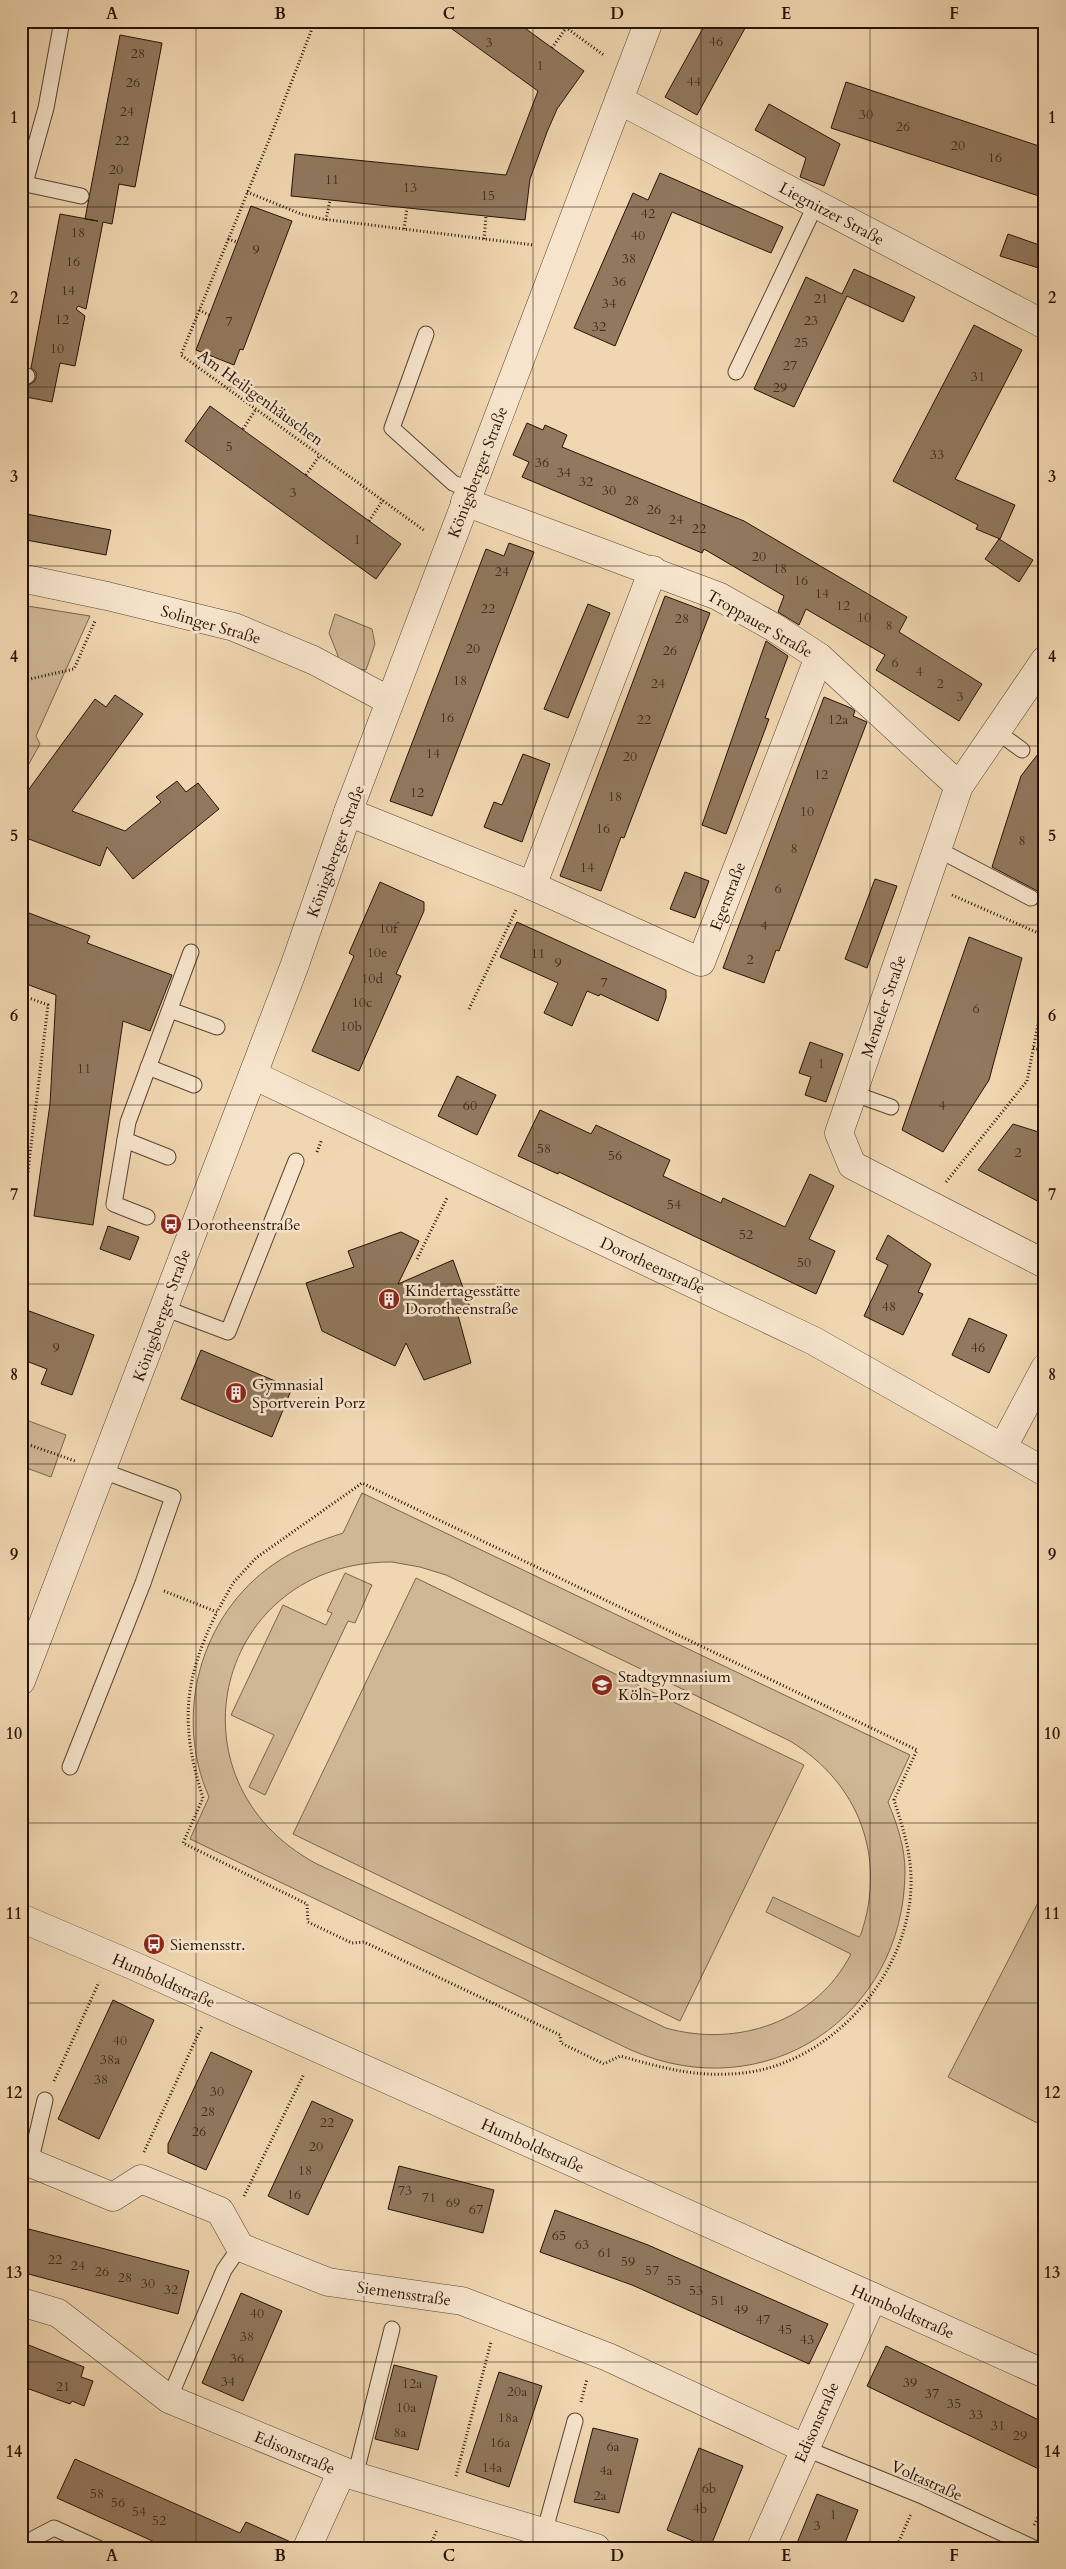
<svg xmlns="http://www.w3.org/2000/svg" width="1066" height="2569" font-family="Cardo,serif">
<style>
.green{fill:#cfb694;stroke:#7c644c;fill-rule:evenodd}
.building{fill:#91785e;stroke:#281205}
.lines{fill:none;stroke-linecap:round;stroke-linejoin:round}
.service-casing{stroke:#5a4330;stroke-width:17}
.minor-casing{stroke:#5a4330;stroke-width:29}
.tertiary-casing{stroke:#5a4330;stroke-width:29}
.path{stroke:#281205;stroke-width:3;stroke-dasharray:1 2.5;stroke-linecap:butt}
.service{stroke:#f6e5cc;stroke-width:15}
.minor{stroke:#f6e5cc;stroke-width:28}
.tertiary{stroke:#f6e5cc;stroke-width:28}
.grid{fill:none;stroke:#281205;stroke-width:1;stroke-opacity:0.55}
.labels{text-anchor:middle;stroke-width:5;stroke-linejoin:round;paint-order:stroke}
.number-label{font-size:14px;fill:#422c1b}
.street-label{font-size:16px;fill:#281205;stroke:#f6e5cc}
.poi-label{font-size:16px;fill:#281205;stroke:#f6e5cc;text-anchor:start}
.neatline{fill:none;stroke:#281205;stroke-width:2}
.grid-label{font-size:16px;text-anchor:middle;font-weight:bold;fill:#281205}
</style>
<rect width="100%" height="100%" fill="#f1d7b1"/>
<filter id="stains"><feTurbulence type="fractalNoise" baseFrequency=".004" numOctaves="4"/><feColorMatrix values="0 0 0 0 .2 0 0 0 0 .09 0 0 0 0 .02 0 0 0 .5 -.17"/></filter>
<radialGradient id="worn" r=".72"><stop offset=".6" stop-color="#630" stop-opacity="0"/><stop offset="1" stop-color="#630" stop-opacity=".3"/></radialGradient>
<!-- green -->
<g class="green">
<polygon points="21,605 90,616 36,736 40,744 21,778"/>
<polygon points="335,614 372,629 375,644 366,670 353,668 340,661 329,633"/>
<polygon points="21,1418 66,1435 51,1477 21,1466"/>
<path d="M362,1493L910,1755L888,1802C897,1824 905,1847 905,1872C904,2017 765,2109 631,2050L190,1839L209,1797C173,1715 200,1615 274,1564C295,1549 319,1541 343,1533ZM392,1562L420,1567L446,1575L790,1741C859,1783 887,1857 861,1934L859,1937L773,1897L766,1912L851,1954C816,2022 737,2048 666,2028L317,1864C161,1781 216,1561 392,1562Z"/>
<polygon points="345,1573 372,1585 355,1623 348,1621 265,1795 249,1787 274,1735 231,1715 283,1605 326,1625 332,1613 327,1611"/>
<polygon points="416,1578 804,1765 680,2021 293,1834"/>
<polygon points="1045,1889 1045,2127 948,2077"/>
</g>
<!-- building -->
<g class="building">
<polygon points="441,21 515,21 584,71 557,109 547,132 530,179 525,220 291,196 295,154 506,175 538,91"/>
<polygon points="707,21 749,21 697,115 665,97"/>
<polygon points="120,35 162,43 135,187 119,184 112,224 103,222 86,309 78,306 76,309 85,316 75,366 60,363 52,402 26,397 28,385 34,382 36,378 36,372 31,368 60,214 98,221 85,219"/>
<polygon points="846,82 1045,148 1045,198 831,128"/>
<polygon points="769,104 840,144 824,186 800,177 806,158 755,130"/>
<polygon points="660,173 783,227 771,253 672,212 615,346 574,328 633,193 648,200"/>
<polygon points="251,206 292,221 243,350 240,349 234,365 196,350"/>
<polygon points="1008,234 1045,247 1045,270 1000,256"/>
<polygon points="854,269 915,297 903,322 847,296 794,407 754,389 806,277 842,294"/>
<polygon points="974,325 1022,350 955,479 1015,505 1000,539 976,529 978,525 893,481"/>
<polygon points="210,406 401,544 376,579 185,441"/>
<polygon points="527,423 543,430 545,425 567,435 562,447 744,521 907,617 899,632 982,684 959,721 876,670 885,655 806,609 799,625 778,612 784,596 704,549 702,553 522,477 529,462 513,455"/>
<polygon points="21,513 111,530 106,555 21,539"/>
<polygon points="999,539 1033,560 1019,582 985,559"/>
<polygon points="509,543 534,552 432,816 390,801 486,549 504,556"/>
<polygon points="665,596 710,613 624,838 621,837 601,891 560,876"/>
<polygon points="588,604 610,613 568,718 544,709"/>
<polygon points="766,641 788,656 765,718 769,719 726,834 702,825"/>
<polygon points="115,695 143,714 72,811 125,831 161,802 156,797 177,781 186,792 198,783 219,809 133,879 107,847 100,866 21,836 21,800 95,699 106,707"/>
<polygon points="824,697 851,708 855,711 853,716 867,722 779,951 776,950 764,983 723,968"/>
<polygon points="1045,745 1045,895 992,867 1021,776"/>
<polygon points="523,754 550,764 522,842 484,827 494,802 502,805"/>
<polygon points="685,872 709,881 695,918 670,909"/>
<polygon points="875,879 897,886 867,968 845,959"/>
<polygon points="380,882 424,902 424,911 396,974 401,976 359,1071 312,1051 354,956 349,953"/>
<polygon points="21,910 90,936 87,943 172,975 150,1031 123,1021 93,1225 34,1216 50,1104 56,995 21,982"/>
<polygon points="517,922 666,990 666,998 658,1021 600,994 599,996 587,991 572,1026 544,1013 558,983 500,957"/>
<polygon points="969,937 1022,958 989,1080 943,1152 902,1130"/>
<polygon points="810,1042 843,1054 826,1102 805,1095 811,1077 799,1073"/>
<polygon points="457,1076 496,1095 477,1135 438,1116"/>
<polygon points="540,1110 591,1134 596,1125 670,1160 663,1176 721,1203 723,1198 785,1227 810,1174 834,1186 809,1239 835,1251 816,1294 559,1172 558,1174 518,1156"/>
<polygon points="1013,1124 1045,1134 1045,1205 978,1170"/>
<polygon points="108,1226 139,1237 130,1260 100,1249"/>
<polygon points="401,1232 419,1241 398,1284 453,1260 471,1310 458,1315 471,1363 424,1380 406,1343 395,1366 322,1331 306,1283 354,1267 348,1251"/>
<polygon points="888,1235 931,1264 918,1292 923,1294 903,1335 864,1316 888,1265 876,1259"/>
<polygon points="21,1308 94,1335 72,1395 41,1384 47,1369 21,1359"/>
<polygon points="969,1318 1007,1335 989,1373 952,1355"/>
<polygon points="201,1350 292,1388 272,1437 181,1399"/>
<polygon points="113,2000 154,2020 99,2139 58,2119"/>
<polygon points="211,2052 252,2071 206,2170 168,2153 168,2144"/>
<polygon points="312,2101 353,2120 308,2215 268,2196"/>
<polygon points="399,2166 494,2190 483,2233 388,2209"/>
<polygon points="555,2210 648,2245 828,2324 809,2364 632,2285 540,2252"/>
<polygon points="21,2227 189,2271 178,2314 21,2272"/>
<polygon points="241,2293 282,2311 243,2401 202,2383"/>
<polygon points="21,2342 84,2367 81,2377 93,2381 84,2406 72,2401 70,2404 21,2386"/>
<polygon points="886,2346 1045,2423 1045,2472 867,2386"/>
<polygon points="394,2365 437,2376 418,2450 375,2439"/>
<polygon points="499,2372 542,2386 509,2487 466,2472"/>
<polygon points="593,2428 638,2439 619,2513 574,2502"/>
<polygon points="699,2448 743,2466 710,2548 667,2530"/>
<polygon points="75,2459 240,2533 246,2522 293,2543 292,2548 168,2548 57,2498"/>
<polygon points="817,2494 858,2510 843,2548 795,2548"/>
</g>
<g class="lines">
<!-- service casing -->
<g class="service-casing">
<g id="service">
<polyline points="21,183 81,196"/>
<polyline points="25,183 46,108 62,21"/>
<polyline points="426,334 392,428 453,483 470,490"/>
<polyline points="736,372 816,204"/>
<polyline points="21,375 27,376"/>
<polyline points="996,731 1022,750"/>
<polyline points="937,849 1031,898"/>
<polyline points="170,1010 217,1027"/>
<polyline points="148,1067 194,1085"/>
<polyline points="852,1093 891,1107"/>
<polyline points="125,1140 168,1157"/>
<polyline points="147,1217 114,1204 128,1122 191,952"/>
<polyline points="164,1308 228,1332 296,1161"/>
<polyline points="70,1767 143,1583 173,1497 103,1471"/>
<polyline points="30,2163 45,2100"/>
<polyline points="169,2399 224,2270 240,2247"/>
<polyline points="804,2448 920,2495 1034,2548"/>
<polyline points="355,2476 392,2329"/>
<polyline points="544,2533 575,2421"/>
<polyline points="28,2548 33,2539 54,2528 98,2548"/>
</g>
</g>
<!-- minor casing -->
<g class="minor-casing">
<g id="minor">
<polyline points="619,100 1045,325"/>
<polyline points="465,502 718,596 775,628 819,657 959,786"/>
<polyline points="21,578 107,596 234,627 313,660 390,701"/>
<polyline points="1045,660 959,786 839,1133 852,1165 1045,1264"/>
<polyline points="348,812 528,884 701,962 819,657"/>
<polyline points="532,886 653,570"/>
<polyline points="253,1075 814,1341 1045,1472"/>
<polyline points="1003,1447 1045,1368"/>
<polyline points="21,2159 113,2197 141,2179 220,2211 240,2247 328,2282 462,2301 608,2357 804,2448"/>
<polyline points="21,2302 58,2313 169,2399 355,2476 596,2548"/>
<polyline points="307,2548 342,2471"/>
<polyline points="761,2548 873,2297"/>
</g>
</g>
<!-- tertiary casing -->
<g class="tertiary-casing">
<g id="tertiary">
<polyline points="21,1681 294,967 348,812 649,21"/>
<polyline points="21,1918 132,1965 1045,2374"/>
</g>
</g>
<!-- path -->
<g class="path">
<polyline points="315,21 271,135 181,355 425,531"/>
<polyline points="557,21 605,56"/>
<polyline points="552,48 566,28"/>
<polyline points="247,192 301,214 322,219 534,245"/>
<polyline points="326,220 330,200"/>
<polyline points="404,229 407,208"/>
<polyline points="228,239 237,242"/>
<polyline points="484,239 486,216"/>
<polyline points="199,310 209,315"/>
<polyline points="243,429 256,409"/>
<polyline points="306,475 320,455"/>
<polyline points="369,521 383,500"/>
<polyline points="21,681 74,669 95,621"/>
<polyline points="952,895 1045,936"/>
<polyline points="21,995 48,1005 21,1229"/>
<polyline points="469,1009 516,910"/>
<polyline points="1033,1048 1045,1051"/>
<polyline points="317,1152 322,1139"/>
<polyline points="21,1167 28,1168"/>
<polyline points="946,1182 1027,1081 1045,988"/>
<polyline points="417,1259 447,1198"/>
<polyline points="21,1442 75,1461"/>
<path d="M164,1591L217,1612C183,1681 180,1725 203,1798L183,1843L307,1904L308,1922L352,1943L364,1942L560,2035L561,2043L604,2064L620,2056C664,2068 696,2078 743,2073C832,2063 909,1975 911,1885C912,1856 903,1828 894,1800L917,1750L362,1483L256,1558L233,1583L217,1612"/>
<polyline points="54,2081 99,1982"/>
<polyline points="144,2152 202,2026"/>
<polyline points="244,2196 304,2074"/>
<polyline points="581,2402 587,2379"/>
<polyline points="456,2476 491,2342"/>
<polyline points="1034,2525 1045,2504"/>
<polyline points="429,2548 437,2530"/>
<polyline points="896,2548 911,2514"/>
</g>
<!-- service -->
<use href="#service" class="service"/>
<!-- minor -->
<use href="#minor" class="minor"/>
<!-- tertiary -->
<use href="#tertiary" class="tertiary"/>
</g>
<!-- grid -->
<path class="grid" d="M196,21V2548M364,21V2548M533,21V2548M701,21V2548M870,21V2548M21,207H1045M21,387H1045M21,566H1045M21,746H1045M21,925H1045M21,1105H1045M21,1284H1045M21,1464H1045M21,1644H1045M21,1823H1045M21,2003H1045M21,2182H1045M21,2362H1045"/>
<!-- icons -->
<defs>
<g id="bus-disc" transform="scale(1.125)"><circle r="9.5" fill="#8f2418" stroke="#f6e5cc"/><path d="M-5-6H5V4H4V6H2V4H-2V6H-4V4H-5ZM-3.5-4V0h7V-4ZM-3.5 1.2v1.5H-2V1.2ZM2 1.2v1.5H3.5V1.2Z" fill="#fff"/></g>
<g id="building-disc" transform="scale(1.125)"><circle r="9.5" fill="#8f2418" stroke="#f6e5cc"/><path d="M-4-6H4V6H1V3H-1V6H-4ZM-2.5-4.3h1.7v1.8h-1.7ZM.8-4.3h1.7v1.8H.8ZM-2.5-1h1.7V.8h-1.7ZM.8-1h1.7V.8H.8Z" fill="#fff"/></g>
<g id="school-disc" transform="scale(1.125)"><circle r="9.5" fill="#8f2418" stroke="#f6e5cc"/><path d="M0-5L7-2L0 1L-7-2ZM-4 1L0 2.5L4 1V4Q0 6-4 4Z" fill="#fff"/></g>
</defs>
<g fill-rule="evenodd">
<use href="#bus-disc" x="171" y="1224"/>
<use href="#building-disc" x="389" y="1299"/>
<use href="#building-disc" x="236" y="1393"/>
<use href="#school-disc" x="602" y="1685"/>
<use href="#bus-disc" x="154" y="1944"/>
</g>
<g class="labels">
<!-- number labels -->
<g class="number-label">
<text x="716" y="46">46</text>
<text x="489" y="47">3</text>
<text x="138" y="58">28</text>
<text x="540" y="70">1</text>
<text x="694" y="86">44</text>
<text x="133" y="87">26</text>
<text x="127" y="116">24</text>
<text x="866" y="119">30</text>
<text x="903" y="131">26</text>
<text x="122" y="145">22</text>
<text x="958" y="150">20</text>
<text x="995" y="162">16</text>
<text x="116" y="174">20</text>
<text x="332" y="184">11</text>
<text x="410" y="192">13</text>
<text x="488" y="200">15</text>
<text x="648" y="218">42</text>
<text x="78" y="237">18</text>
<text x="638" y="240">40</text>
<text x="256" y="254">9</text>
<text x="629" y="263">38</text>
<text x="73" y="266">16</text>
<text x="619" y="286">36</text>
<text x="68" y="295">14</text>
<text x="821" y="303">21</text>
<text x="609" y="308">34</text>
<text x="62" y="324">12</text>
<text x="811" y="325">23</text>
<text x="229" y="326">7</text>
<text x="599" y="331">32</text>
<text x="801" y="347">25</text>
<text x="57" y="353">10</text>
<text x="790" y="370">27</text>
<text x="978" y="381">31</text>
<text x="780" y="392">29</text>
<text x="229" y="451">5</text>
<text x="937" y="459">33</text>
<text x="542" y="467">36</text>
<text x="564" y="477">34</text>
<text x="586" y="486">32</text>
<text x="609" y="495">30</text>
<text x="293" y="497">3</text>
<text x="632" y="505">28</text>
<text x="654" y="514">26</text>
<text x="676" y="524">24</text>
<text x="699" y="533">22</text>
<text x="357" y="544">1</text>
<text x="759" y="561">20</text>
<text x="780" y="573">18</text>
<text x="502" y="576">24</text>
<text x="801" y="585">16</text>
<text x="822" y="598">14</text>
<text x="843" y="610">12</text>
<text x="488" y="613">22</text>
<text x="864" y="622">10</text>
<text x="682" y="623">28</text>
<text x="889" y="630">8</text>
<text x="473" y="653">20</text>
<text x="670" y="655">26</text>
<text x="895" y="667">6</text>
<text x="919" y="676">4</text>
<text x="460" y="685">18</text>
<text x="658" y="688">24</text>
<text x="940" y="688">2</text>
<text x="960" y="701">3</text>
<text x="447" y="722">16</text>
<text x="644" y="724">22</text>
<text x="838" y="724">12a</text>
<text x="433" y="758">14</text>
<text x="630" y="761">20</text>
<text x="821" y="779">12</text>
<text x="417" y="797">12</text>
<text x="615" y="801">18</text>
<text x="807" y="816">10</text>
<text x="603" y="833">16</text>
<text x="1022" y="845">8</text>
<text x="794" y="853">8</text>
<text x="587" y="872">14</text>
<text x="778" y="893">6</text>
<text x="764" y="930">4</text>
<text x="388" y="933">10f</text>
<text x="377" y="957">10e</text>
<text x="538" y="958">11</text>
<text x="750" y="964">2</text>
<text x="558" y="967">9</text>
<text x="372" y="983">10d</text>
<text x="604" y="987">7</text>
<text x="362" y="1007">10c</text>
<text x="976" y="1013">6</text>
<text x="351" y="1031">10b</text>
<text x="821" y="1068">1</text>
<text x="84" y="1073">11</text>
<text x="470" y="1110">60</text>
<text x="942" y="1110">4</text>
<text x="544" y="1153">58</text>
<text x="1018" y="1157">2</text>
<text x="615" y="1160">56</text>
<text x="674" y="1209">54</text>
<text x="746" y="1239">52</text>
<text x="804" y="1267">50</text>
<text x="889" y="1311">48</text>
<text x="56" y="1352">9</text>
<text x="978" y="1352">46</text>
<text x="120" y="2045">40</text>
<text x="110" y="2064">38a</text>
<text x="101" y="2084">38</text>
<text x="217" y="2096">30</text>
<text x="208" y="2116">28</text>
<text x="327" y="2127">22</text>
<text x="199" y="2136">26</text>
<text x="316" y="2151">20</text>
<text x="305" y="2175">18</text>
<text x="405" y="2195">73</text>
<text x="294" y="2199">16</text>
<text x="429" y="2202">71</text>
<text x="453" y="2207">69</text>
<text x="476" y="2214">67</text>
<text x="559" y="2240">65</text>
<text x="582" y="2249">63</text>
<text x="605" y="2257">61</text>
<text x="55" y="2264">22</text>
<text x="628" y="2266">59</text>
<text x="78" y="2270">24</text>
<text x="652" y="2275">57</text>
<text x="102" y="2276">26</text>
<text x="125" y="2282">28</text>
<text x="674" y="2285">55</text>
<text x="148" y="2288">30</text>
<text x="171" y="2294">32</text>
<text x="696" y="2295">53</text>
<text x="718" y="2305">51</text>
<text x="741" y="2314">49</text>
<text x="257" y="2318">40</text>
<text x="763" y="2324">47</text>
<text x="785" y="2334">45</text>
<text x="247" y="2341">38</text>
<text x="807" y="2344">43</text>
<text x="237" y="2363">36</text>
<text x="228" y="2386">34</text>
<text x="910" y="2387">39</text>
<text x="412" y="2388">12a</text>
<text x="63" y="2391">21</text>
<text x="517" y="2396">20a</text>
<text x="932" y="2398">37</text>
<text x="954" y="2408">35</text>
<text x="406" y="2412">10a</text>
<text x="976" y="2419">33</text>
<text x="508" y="2422">18a</text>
<text x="998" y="2430">31</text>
<text x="400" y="2437">8a</text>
<text x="1020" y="2440">29</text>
<text x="500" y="2447">16a</text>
<text x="613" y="2451">6a</text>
<text x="492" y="2472">14a</text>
<text x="606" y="2475">4a</text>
<text x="709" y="2493">6b</text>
<text x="97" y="2498">58</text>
<text x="600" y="2500">2a</text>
<text x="118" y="2507">56</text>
<text x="700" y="2513">4b</text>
<text x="139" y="2516">54</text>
<text x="833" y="2519">1</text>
<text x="159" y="2525">52</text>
<text x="817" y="2530">3</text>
</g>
<!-- street labels -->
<g class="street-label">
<text transform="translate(832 213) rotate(28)" y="6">Liegnitzer Straße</text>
<text transform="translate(261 397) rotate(36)" y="6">Am Heiligenhäuschen</text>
<text transform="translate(477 472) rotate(-69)" y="6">Königsberger Straße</text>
<text transform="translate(760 623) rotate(30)" y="6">Troppauer Straße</text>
<text transform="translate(211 624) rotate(16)" y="6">Solinger Straße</text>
<text transform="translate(335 851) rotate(-70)" y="6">Königsberger Straße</text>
<text transform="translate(727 896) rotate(-69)" y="6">Egerstraße</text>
<text transform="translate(883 1006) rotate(-71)" y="6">Memeler Straße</text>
<text transform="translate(653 1265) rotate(25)" y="6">Dorotheenstraße</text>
<text transform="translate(161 1315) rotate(-70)" y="6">Königsberger Straße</text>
<text transform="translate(164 1980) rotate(24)" y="6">Humboldtstraße</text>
<text transform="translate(533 2145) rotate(24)" y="6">Humboldtstraße</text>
<text transform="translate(404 2293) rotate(8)" y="6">Siemensstraße</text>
<text transform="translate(903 2311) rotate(24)" y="6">Humboldtstraße</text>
<text transform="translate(816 2422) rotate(-66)" y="6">Edisonstraße</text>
<text transform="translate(295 2452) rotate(23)" y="6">Edisonstraße</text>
<text transform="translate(927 2480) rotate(24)" y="6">Voltastraße</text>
</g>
<!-- poi labels -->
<g class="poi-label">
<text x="187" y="1230">Dorotheenstraße</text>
<text x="405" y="1296">Kindertagesstätte<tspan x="405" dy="18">Dorotheenstraße</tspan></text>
<text x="252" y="1390">Gymnasial<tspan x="252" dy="18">Sportverein Porz</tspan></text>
<text x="618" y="1682">Stadtgymnasium<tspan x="618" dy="18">Köln-Porz</tspan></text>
<text x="170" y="1950">Siemensstr.</text>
</g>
</g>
<!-- margin -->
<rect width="1066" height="2569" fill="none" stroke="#f1d7b1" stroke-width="55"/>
<rect x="28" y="28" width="1010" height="2514" class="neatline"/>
<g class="grid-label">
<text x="112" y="19">A</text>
<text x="280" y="19">B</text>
<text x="449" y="19">C</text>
<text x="617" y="19">D</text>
<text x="786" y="19">E</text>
<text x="954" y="19">F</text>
<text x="14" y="123">1</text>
<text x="1052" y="123">1</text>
<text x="14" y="303">2</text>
<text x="1052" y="303">2</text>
<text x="14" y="482">3</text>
<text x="1052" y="482">3</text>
<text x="14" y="662">4</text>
<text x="1052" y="662">4</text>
<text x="14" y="841">5</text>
<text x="1052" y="841">5</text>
<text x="14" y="1021">6</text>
<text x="1052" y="1021">6</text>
<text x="14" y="1200">7</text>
<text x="1052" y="1200">7</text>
<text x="14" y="1380">8</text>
<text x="1052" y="1380">8</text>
<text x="14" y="1560">9</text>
<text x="1052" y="1560">9</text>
<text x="14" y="1739">10</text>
<text x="1052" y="1739">10</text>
<text x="14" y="1919">11</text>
<text x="1052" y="1919">11</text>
<text x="14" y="2098">12</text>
<text x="1052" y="2098">12</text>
<text x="14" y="2278">13</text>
<text x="1052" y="2278">13</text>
<text x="14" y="2457">14</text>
<text x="1052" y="2457">14</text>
<text x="112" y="2561">A</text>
<text x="280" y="2561">B</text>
<text x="449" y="2561">C</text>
<text x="617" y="2561">D</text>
<text x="786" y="2561">E</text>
<text x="954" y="2561">F</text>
</g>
<rect width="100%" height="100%" filter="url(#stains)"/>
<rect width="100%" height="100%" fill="url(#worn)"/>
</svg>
